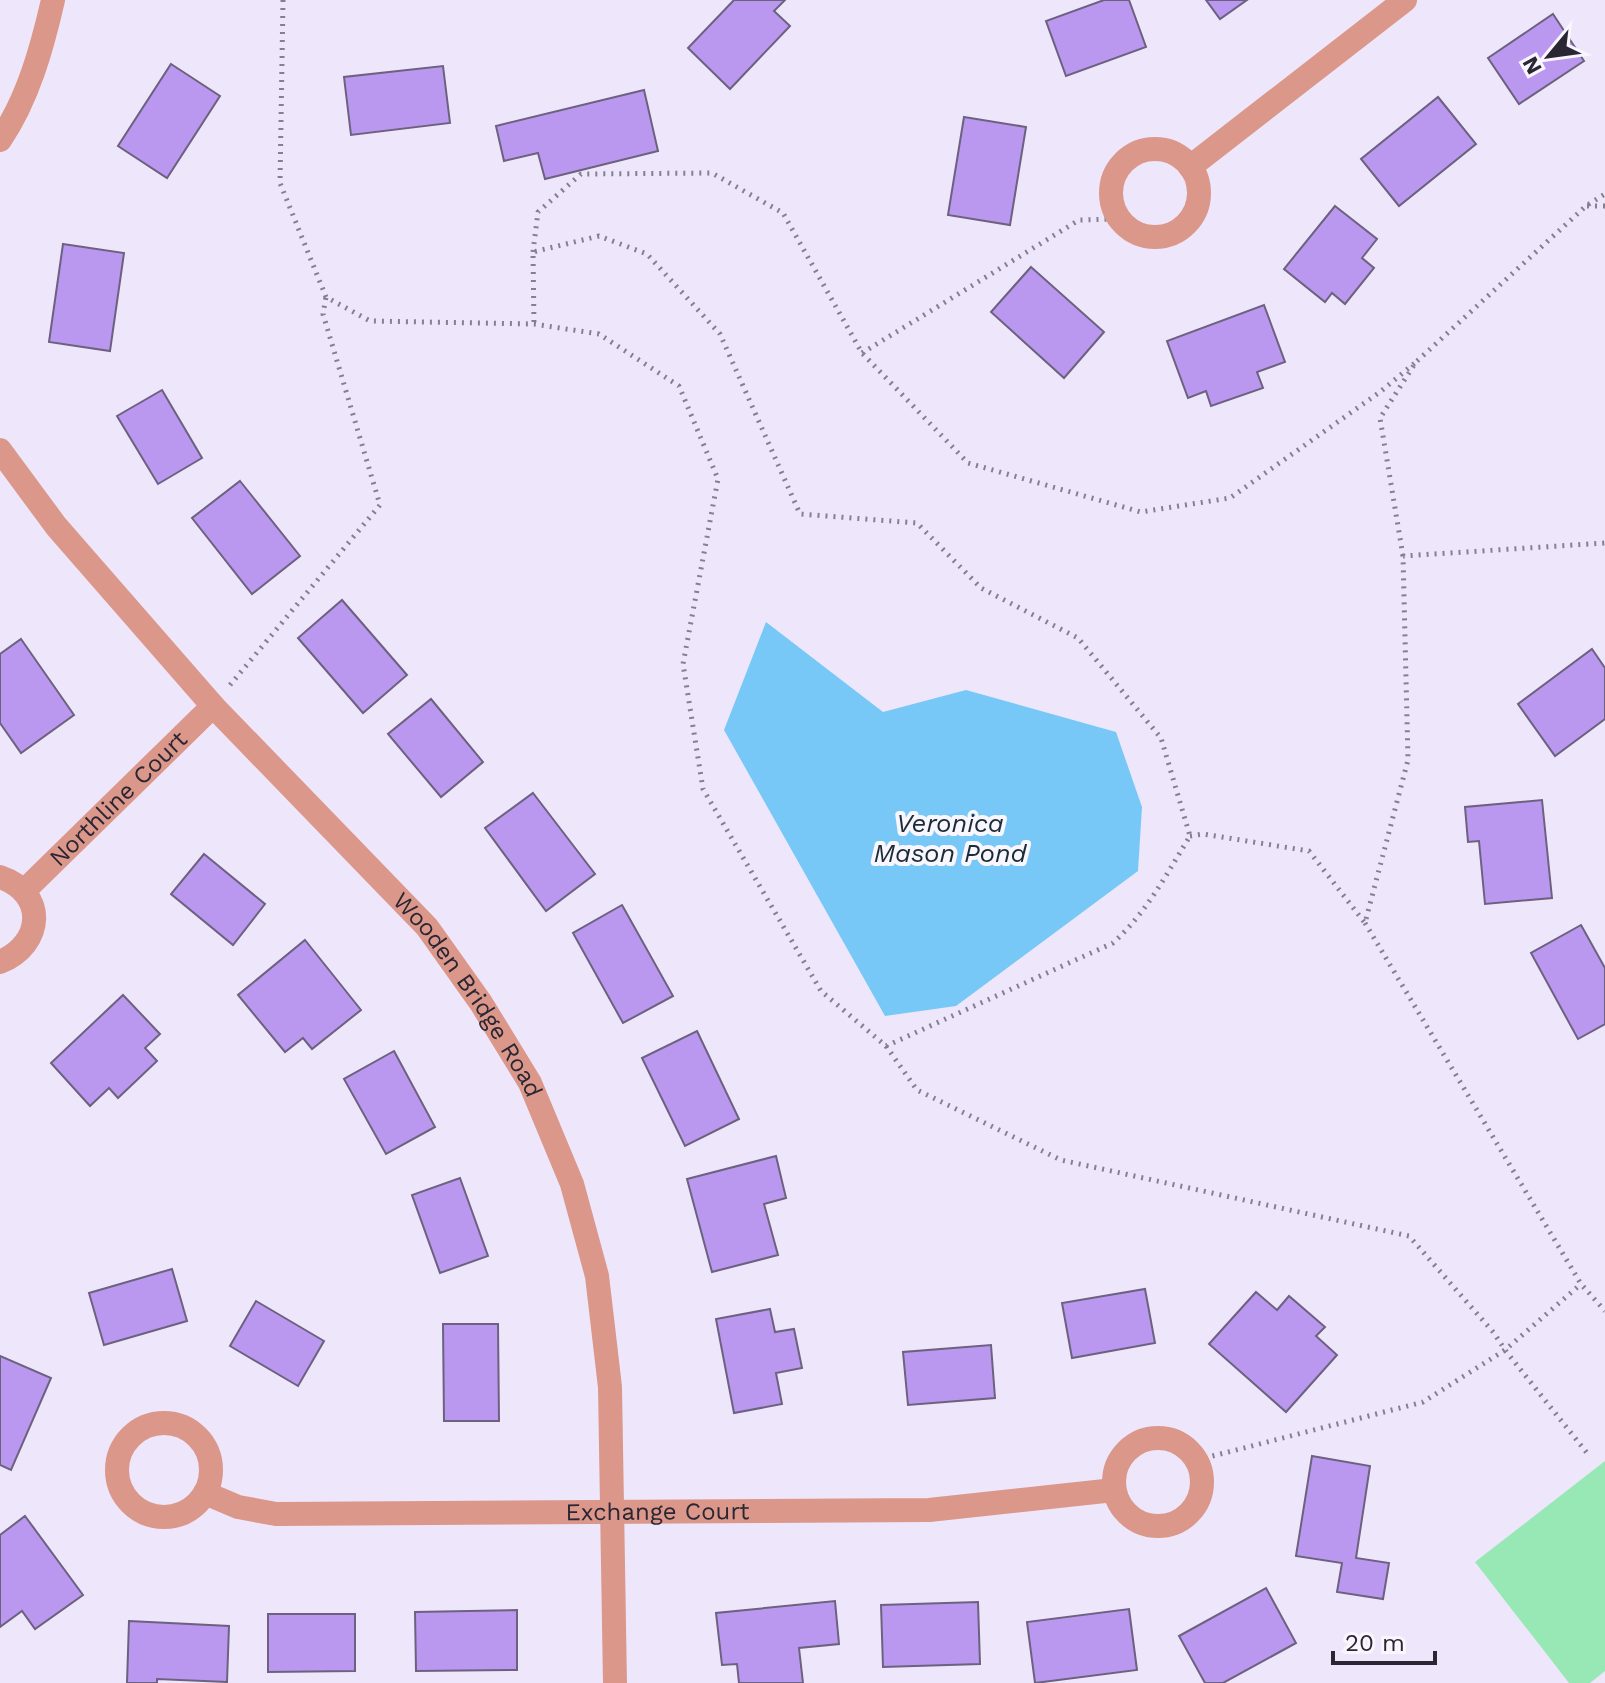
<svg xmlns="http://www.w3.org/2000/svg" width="1605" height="1683" font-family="'Work Sans',sans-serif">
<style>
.green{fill:#97e8b5}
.water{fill:#77c8f6}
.building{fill:#ba98f0;stroke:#6c617f;stroke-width:2}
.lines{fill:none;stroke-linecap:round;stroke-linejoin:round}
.path{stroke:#858090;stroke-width:5;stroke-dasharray:2 6;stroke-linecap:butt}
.street{stroke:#db9789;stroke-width:24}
.labels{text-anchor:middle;stroke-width:8;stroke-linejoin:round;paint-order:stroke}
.street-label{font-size:24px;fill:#2a2633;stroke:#f9f6fe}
.water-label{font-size:26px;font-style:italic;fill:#192c36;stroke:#f9f6fe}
</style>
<rect width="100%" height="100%" fill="#eee7fb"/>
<!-- green -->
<polygon class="green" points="1605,1461 1605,1671 1590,1683 1569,1683 1475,1562"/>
<!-- water -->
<polygon class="water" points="766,622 883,712 966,690 1116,732 1142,807 1138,871 956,1006 885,1016 724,730"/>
<!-- building -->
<g class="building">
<polygon points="734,0 785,0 774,11 790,26 730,89 688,48"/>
<polygon points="1104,0 1129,0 1146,47 1066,76 1046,21"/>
<polygon points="1206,0 1247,0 1220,19"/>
<polygon points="1553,14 1584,61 1519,104 1488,58"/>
<polygon points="171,64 220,96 167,178 118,146"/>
<polygon points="443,66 450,123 351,135 344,77"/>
<polygon points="644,90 658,151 545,179 538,153 504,161 496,126"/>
<polygon points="1438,97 1476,144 1399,206 1361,159"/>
<polygon points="964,117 1026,127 1010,225 948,215"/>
<polygon points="1335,206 1377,239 1362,258 1374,268 1345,304 1332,293 1325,302 1284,269"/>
<polygon points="63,244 124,253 110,351 49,342"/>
<polygon points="1031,267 1104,332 1064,378 991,312"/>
<polygon points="1264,305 1285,362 1257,372 1263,388 1211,406 1206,391 1188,398 1167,341"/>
<polygon points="162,390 202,458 158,484 117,416"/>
<polygon points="240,481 300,556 252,594 192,518"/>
<polygon points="342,600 407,675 363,713 298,638"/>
<polygon points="21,639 74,715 21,753 0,723 0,654"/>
<polygon points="1592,649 1605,668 1605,719 1555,756 1518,704"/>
<polygon points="431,699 483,762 441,797 388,734"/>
<polygon points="533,793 595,874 546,911 485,828"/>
<polygon points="1542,800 1552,898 1485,904 1479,841 1468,842 1465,807"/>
<polygon points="204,854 265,904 233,945 171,894"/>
<polygon points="622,905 673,996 623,1023 573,933"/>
<polygon points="1581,925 1605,968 1605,1024 1578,1039 1531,953"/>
<polygon points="305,940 361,1010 312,1049 303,1038 285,1052 238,995"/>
<polygon points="123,995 160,1034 145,1048 157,1061 118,1098 109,1088 90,1106 51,1063"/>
<polygon points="697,1031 739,1119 685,1146 642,1058"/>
<polygon points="394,1051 435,1127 386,1154 344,1079"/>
<polygon points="776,1156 786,1198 764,1204 778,1255 712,1272 687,1179"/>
<polygon points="460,1178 488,1256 440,1273 412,1195"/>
<polygon points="172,1269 187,1321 104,1345 89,1293"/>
<polygon points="1145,1289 1155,1343 1072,1358 1062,1303"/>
<polygon points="1256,1292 1277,1310 1289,1296 1325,1327 1316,1336 1337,1355 1286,1412 1209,1344"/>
<polygon points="256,1301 324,1341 298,1386 230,1346"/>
<polygon points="770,1309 775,1332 794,1329 802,1368 776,1373 782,1404 734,1413 716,1319"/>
<polygon points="443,1324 498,1324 499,1421 444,1421"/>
<polygon points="991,1345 995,1398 908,1405 903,1352"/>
<polygon points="0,1356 51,1378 11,1470 0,1465"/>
<polygon points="1312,1456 1370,1466 1356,1558 1389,1563 1383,1599 1337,1592 1342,1563 1296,1556"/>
<polygon points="25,1516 83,1595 35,1629 22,1611 0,1627 0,1535"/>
<polygon points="1266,1588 1296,1643 1223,1683 1205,1683 1179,1636"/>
<polygon points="835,1601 839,1644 799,1648 803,1683 739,1683 737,1664 722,1665 716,1613"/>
<polygon points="978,1602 980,1664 883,1667 881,1605"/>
<polygon points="1129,1609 1137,1670 1035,1683 1027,1622"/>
<polygon points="517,1610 517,1670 416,1671 415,1612"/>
<polygon points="268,1614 355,1614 355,1671 268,1672"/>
<polygon points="129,1621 229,1626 227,1682 157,1679 157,1683 127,1683"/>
</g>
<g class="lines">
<!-- path -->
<g class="path">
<path d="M283,0L280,183L326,297L370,321L534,324L599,334L679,386L718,479L683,664L703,789L821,991L886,1046L1113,943C1147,912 1166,875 1190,836L1161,738L1078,638L981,588L917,523L800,514L720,334L647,254L599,236L533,252L534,324"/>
<polyline points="1587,206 1605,206"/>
<polyline points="533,252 538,212 581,174 712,173 783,213 862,353 968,463 1141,512 1230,498 1380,392 1416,362"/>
<polyline points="862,353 1079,220 1119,219"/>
<polyline points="1403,556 1380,418 1416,362 1586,206 1605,194"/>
<polyline points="230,685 380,505 323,314 326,297"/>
<polyline points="1190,836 1203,834 1309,851 1365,923 1408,760 1403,556 1605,543"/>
<polyline points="1365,923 1581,1284 1605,1311"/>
<polyline points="886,1046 917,1090 1061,1160 1409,1236 1494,1333 1505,1350 1587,1453"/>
<polyline points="1197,1460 1423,1402 1505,1350 1581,1284"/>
</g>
<!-- street -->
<g class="street">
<path d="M0,140C28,99 42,48 53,0"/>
<circle cx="1155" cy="193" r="44"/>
<polyline points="1190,167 1405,0"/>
<path id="s1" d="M0,450L56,526L213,706L427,927L481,1003L530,1083L572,1184L597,1276L610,1387L615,1683"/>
<path d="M0,877C47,893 44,944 0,962"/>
<path id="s2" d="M24,891L213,706"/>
<circle cx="164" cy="1470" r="47"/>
<circle cx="1158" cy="1482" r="44"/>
<path id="s3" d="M205,1493L238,1507L276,1514L929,1510L1114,1490"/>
</g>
</g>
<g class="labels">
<!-- street labels -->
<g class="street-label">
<text dy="8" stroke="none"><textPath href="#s2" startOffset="132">Northline Court</textPath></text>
<text dy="8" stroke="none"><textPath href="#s1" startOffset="720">Wooden Bridge Road</textPath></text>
<text dy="8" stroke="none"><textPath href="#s3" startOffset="456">Exchange Court</textPath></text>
</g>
<!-- water labels -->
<g class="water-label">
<text x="950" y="832">Veronica<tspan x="950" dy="30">Mason Pond</tspan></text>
</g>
</g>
<!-- north arrow -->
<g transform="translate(1549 56) rotate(241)" stroke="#f9f6fe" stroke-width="6" paint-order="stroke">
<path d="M0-6L14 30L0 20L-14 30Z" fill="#2a2633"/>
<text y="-12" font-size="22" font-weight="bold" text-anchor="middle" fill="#2a2633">N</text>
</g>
<!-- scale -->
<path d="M1333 1651v12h102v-12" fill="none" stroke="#2a2633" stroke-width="4"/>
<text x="1345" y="1651" font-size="24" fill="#2a2633" stroke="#f9f6fe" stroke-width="6" paint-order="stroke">20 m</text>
</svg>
